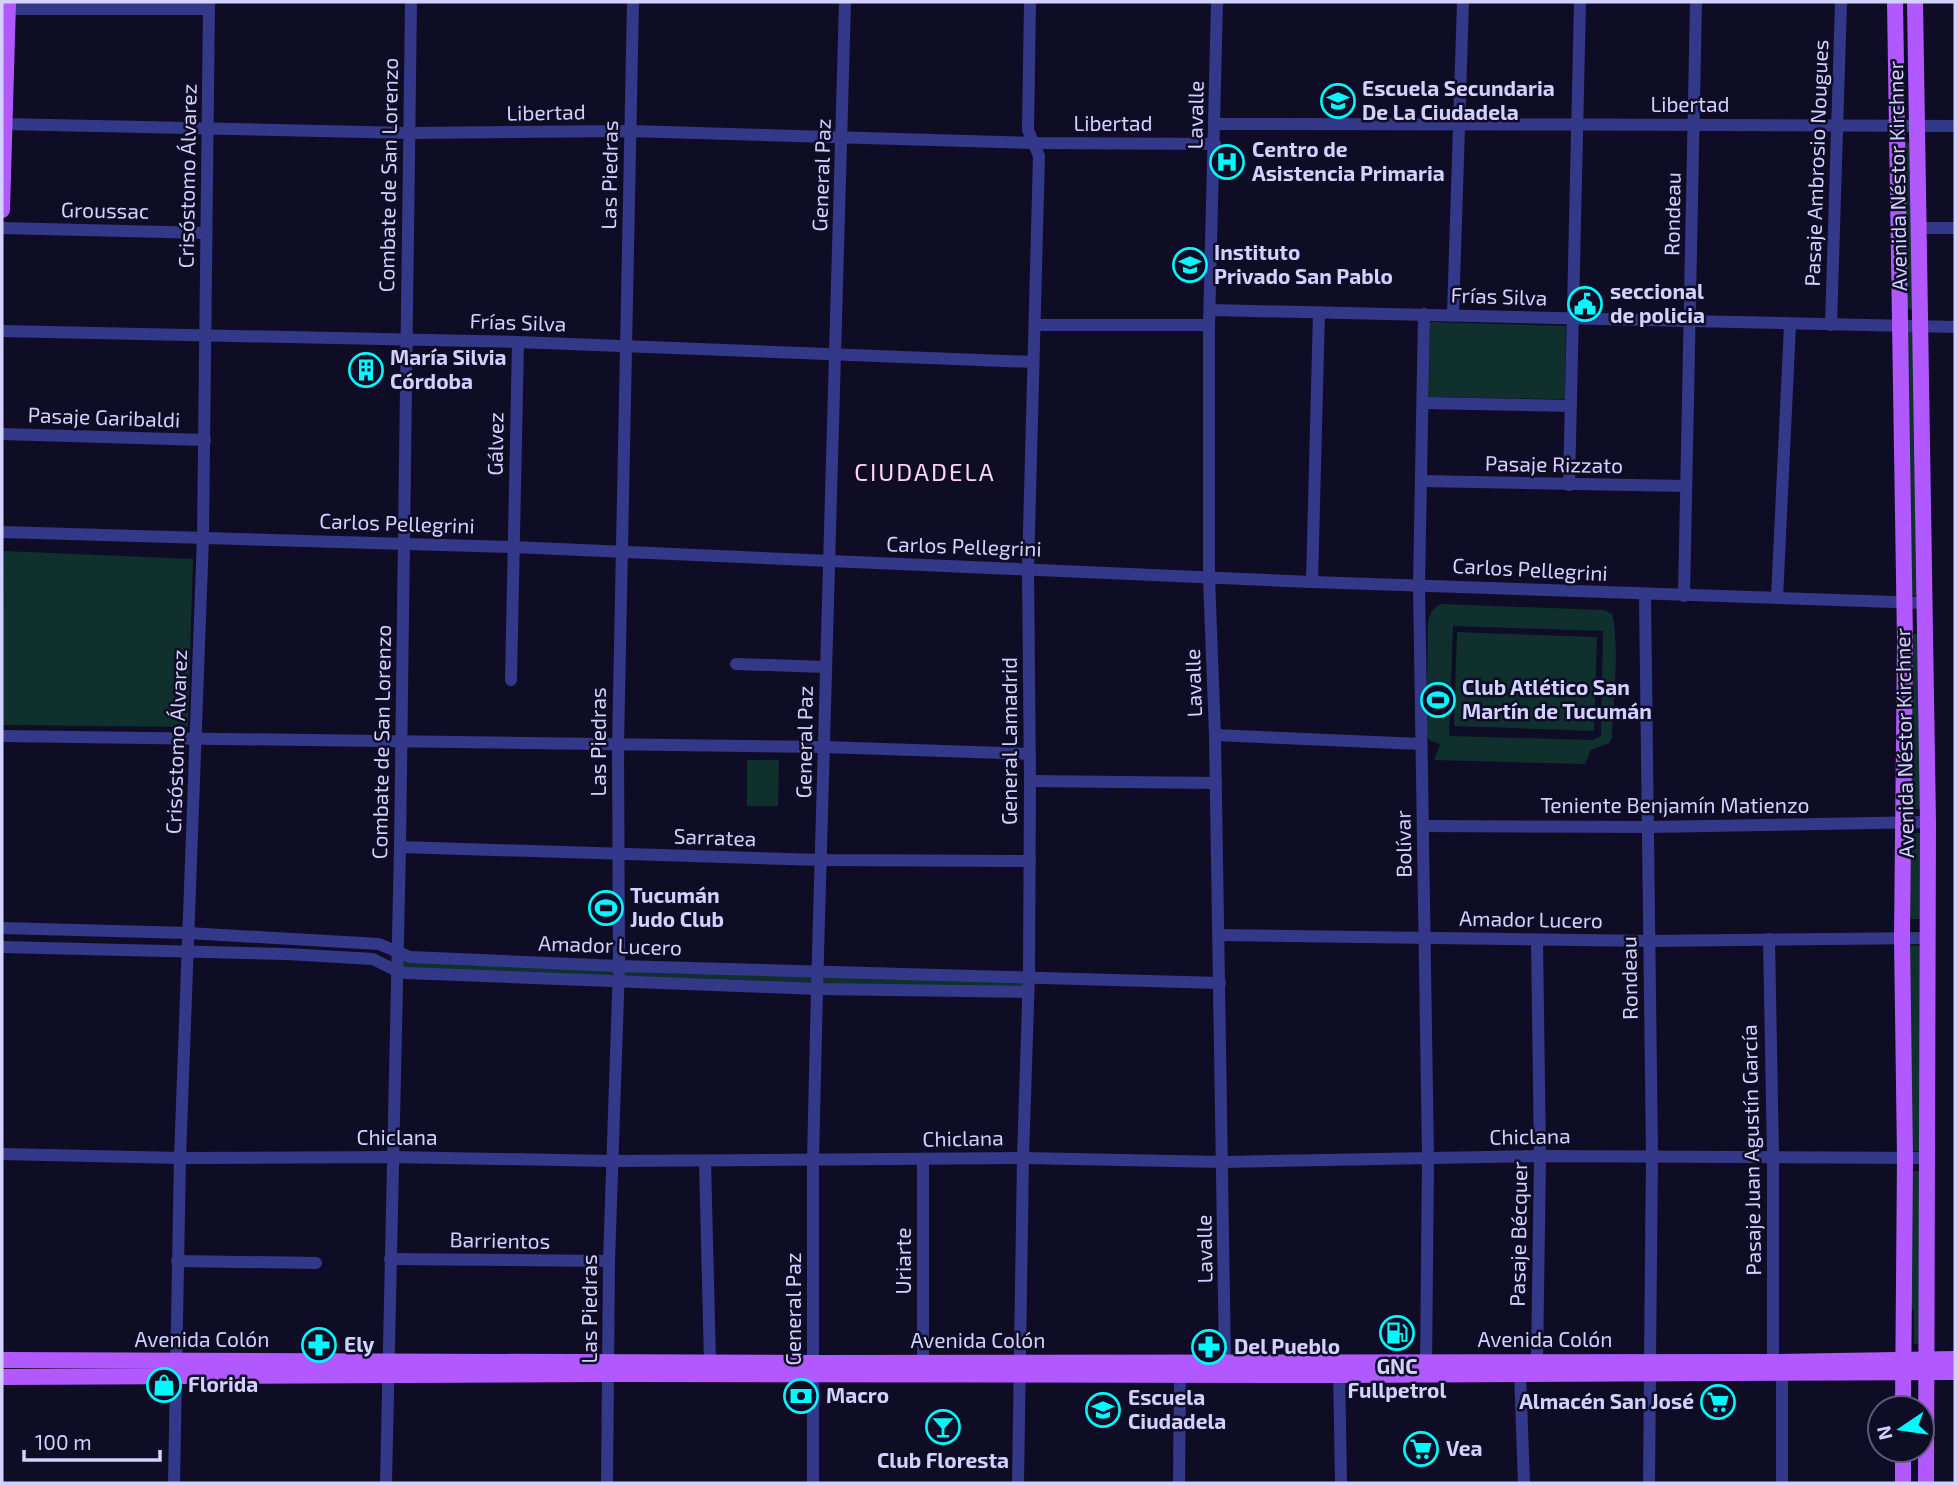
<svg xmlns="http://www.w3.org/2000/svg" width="1957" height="1485" font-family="'Exo 2',sans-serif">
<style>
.green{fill:#0f302c;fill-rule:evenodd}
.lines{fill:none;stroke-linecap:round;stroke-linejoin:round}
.minor{stroke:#343888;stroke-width:12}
.major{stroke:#b258ff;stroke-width:16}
.labels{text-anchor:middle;stroke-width:5;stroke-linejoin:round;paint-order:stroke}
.poi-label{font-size:21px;font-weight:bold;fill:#d2d1ff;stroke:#0f0d25;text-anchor:start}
.street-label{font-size:21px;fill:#d2d1ff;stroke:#0f0d25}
.quarter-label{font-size:24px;letter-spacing:2px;fill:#ffd3f3;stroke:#0f0d25}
</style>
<rect width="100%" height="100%" fill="#0f0d25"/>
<!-- green -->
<g class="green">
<polygon points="1904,143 1915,143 1919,310 1907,309"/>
<polygon points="1430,322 1566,326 1565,399 1429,397"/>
<polygon points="1905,331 1919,331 1918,595 1910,596"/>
<polygon points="4,551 193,559 188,727 2,725"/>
<path d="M1441,604L1604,610L1612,614C1620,643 1613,705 1612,738L1609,743L1591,750L1585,764L1434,760L1440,744L1429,740L1426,733L1428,623C1429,613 1433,608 1441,604ZM1453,626L1603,631L1601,736L1593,740L1449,736Z"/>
<polygon points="1457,632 1597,637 1594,731 1454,726"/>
<polygon points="1920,633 1921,809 1909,809 1910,635"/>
<polygon points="747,760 779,760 778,806 747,806"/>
<polygon points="1911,833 1922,833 1921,919 1910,919"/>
<polygon points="1909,945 1920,946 1920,1151 1909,1151"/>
<polygon points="401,960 613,970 612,977 401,968"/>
<polygon points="622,970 814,975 813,985 621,977"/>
<polygon points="821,976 1023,982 1022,988 822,985"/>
<polygon points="1911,1171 1920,1171 1921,1343 1914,1344 1914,1314 1911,1304"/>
</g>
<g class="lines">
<!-- minor -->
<g class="minor">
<polyline points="1217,2 1209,325 1209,578 1215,735 1225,1362"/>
<polyline points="8,9 209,9"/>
<polyline points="4,124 409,133 630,131 1034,143 1215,144"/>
<path d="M1215,124C1462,125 1708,124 1955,126"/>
<polyline points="2,228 206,233"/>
<polyline points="1920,228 1955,228"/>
<polyline points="1210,310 1955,327"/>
<polyline points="1424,314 1419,585 1428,1157 1426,1371"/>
<polyline points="1453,314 1463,2"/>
<polyline points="1035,325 1209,325"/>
<polyline points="1831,325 1841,2"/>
<polyline points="2,331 518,342 1033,362"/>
<polyline points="1423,403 1571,406"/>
<polyline points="2,434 205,440"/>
<polyline points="1422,481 1686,486"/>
<polyline points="1569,485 1580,2"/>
<polyline points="2,532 513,547 1312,582 1924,603"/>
<polyline points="1312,582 1319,312"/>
<polyline points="1645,595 1652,1155 1650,1361"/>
<polyline points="1684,596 1696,2"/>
<polyline points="1777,598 1790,325"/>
<polyline points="736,664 826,667"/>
<polyline points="511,680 518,342"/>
<polyline points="1215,735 1421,744"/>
<polyline points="2,736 824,747 1030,754"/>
<polyline points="1030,781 1216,783"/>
<polyline points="1423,826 1649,827 1928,822"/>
<polyline points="400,847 822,860 1030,861"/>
<polyline points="2,928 188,933 379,944 410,957 619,966 1220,983"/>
<polyline points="1219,935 1649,941 1927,938"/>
<polyline points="1769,939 1773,1156 1773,1362"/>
<polyline points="1537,940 1540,1156 1537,1361"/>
<polyline points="2,947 286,954 373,959 397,971 406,973 817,989 1027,992"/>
<polyline points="2,1154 180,1158 392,1157 612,1161 1023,1158 1223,1162 1540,1156 1926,1158"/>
<polyline points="705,1161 710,1362"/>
<polyline points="390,1259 609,1261"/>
<polyline points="177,1261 316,1263"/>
<polyline points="923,1362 923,1159"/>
<polyline points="1339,1368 1341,1483"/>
<polyline points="1520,1373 1524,1483"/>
<polyline points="1782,1374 1782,1483"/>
<polyline points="174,1483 180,1158 203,537 209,2"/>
<polyline points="386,1483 400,847 411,2"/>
<polyline points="607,1483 609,1261 619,966 618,745 633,2"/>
<polyline points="813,1483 813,1160 817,989 845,2"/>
<polyline points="1018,1483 1023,1158 1029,973 1030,781 1028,569 1039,156 1028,130 1030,2"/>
<polyline points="1179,1483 1180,1374"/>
<polyline points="1649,1483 1650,1373"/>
</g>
<!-- major -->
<g class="major">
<polyline points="1895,2 1905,641 1902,938 1905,1158 1903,1408"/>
<polyline points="1915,2 1928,822 1926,1483"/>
<polyline points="2,210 8,2"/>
<polyline points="2,1360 814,1363 1773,1362 1955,1359"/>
<polyline points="2,1377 609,1374 1339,1375 1955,1372"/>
<polyline points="1903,1483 1903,1450"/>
</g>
</g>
<!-- icons -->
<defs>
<g id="school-ring" transform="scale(1.75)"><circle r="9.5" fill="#0f0d25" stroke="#00f9fc" stroke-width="1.5"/><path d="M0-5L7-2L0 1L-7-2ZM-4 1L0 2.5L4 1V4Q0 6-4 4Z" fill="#00f9fc"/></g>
<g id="hospital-ring" transform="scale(1.75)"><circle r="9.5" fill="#0f0d25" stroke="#00f9fc" stroke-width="1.5"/><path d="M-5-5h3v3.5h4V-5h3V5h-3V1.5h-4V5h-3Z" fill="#00f9fc"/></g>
<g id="civic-ring" transform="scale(1.75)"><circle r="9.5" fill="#0f0d25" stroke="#00f9fc" stroke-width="1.5"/><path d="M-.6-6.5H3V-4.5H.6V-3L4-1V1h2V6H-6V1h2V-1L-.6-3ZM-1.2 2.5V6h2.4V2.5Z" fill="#00f9fc"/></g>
<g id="building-ring" transform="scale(1.75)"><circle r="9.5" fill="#0f0d25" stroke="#00f9fc" stroke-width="1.5"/><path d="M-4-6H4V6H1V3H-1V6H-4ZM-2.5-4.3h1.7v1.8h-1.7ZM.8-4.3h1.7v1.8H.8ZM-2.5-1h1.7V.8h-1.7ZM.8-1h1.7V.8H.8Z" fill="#00f9fc"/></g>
<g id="stadium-ring" transform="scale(1.75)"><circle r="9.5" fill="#0f0d25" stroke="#00f9fc" stroke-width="1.5"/><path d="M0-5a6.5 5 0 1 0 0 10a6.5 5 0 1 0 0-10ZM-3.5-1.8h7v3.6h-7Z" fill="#00f9fc"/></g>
<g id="fuel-ring" transform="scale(1.75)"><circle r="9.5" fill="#0f0d25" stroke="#00f9fc" stroke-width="1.5"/><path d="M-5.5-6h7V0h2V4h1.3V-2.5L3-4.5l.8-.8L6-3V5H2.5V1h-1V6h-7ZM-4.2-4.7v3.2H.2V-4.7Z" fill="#00f9fc"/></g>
<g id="pharmacy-ring" transform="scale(1.75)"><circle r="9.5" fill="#0f0d25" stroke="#00f9fc" stroke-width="1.5"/><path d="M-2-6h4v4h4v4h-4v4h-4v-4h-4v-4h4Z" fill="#00f9fc"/></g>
<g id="shop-ring" transform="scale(1.75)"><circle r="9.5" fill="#0f0d25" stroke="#00f9fc" stroke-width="1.5"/><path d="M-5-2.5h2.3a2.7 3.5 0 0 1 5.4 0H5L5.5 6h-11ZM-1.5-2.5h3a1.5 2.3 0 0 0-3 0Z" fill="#00f9fc"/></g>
<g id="bank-ring" transform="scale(1.75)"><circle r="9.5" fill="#0f0d25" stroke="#00f9fc" stroke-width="1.5"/><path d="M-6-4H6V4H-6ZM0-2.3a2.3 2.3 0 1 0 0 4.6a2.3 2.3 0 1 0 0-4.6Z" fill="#00f9fc"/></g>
<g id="supermarket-ring" transform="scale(1.75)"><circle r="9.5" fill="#0f0d25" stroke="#00f9fc" stroke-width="1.5"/><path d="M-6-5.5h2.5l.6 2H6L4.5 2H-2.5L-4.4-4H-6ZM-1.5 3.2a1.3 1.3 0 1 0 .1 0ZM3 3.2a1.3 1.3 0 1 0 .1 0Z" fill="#00f9fc"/></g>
<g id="bar-ring" transform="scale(1.75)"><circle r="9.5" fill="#0f0d25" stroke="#00f9fc" stroke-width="1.5"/><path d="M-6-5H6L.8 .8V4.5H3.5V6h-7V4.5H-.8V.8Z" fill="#00f9fc"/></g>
</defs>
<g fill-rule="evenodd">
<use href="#school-ring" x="1338" y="101"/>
<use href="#hospital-ring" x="1227" y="162"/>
<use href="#school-ring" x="1190" y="265"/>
<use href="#civic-ring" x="1585" y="304"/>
<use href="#building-ring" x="366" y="370"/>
<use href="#stadium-ring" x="1438" y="700"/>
<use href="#stadium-ring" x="606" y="908"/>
<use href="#fuel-ring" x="1397" y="1333"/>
<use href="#pharmacy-ring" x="319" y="1345"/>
<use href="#pharmacy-ring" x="1209" y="1347"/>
<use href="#shop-ring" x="164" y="1385"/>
<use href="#bank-ring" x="801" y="1396"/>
<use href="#supermarket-ring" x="1718" y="1402"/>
<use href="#school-ring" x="1103" y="1410"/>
<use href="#bar-ring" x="943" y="1427"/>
<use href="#supermarket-ring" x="1421" y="1449"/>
</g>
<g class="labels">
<!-- poi labels -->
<g class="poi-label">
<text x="1362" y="96">Escuela Secundaria<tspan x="1362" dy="24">De La Ciudadela</tspan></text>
<text x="1252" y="157">Centro de<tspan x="1252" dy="24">Asistencia Primaria</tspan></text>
<text x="1214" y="260">Instituto<tspan x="1214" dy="24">Privado San Pablo</tspan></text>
<text x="1610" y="299">seccional<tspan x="1610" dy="24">de policia</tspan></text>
<text x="390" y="365">María Silvia<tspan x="390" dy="24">Córdoba</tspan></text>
<text x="1462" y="695">Club Atlético San<tspan x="1462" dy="24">Martín de Tucumán</tspan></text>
<text x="630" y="903">Tucumán<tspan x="630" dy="24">Judo Club</tspan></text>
<text x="344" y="1352">Ely</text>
<text x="1234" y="1354">Del Pueblo</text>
<text x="1397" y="1374" text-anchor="middle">GNC<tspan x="1397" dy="24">Fullpetrol</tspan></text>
<text x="188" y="1392">Florida</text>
<text x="826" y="1403">Macro</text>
<text x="1128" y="1405">Escuela<tspan x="1128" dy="24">Ciudadela</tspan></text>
<text x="1694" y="1409" text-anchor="end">Almacén San José</text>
<text x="1446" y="1456">Vea</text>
<text x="943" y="1468" text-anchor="middle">Club Floresta</text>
</g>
<!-- street labels -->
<g class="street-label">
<text x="1690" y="112">Libertad</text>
<text transform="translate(546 113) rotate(-1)" y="7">Libertad</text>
<text transform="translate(1196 115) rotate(-89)" y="7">Lavalle</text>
<text x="1113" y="131">Libertad</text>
<text transform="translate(1817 163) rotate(-88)" y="7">Pasaje Ambrosio Nougues</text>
<text transform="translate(389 175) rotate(-89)" y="7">Combate de San Lorenzo</text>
<text transform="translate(610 175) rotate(-89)" y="7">Las Piedras</text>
<text transform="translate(822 175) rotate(-88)" y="7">General Paz</text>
<text transform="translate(188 176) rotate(-89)" y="7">Crisóstomo Álvarez</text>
<text transform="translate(1898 176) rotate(-91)" y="7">Avenida Néstor Kirchner</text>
<text transform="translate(105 211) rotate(1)" y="7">Groussac</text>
<text transform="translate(1673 214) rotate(-89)" y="7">Rondeau</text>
<text transform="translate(1499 297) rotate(2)" y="7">Frías Silva</text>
<text transform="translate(518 323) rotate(2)" y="7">Frías Silva</text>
<text transform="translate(104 418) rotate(2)" y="7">Pasaje Garibaldi</text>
<text transform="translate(496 444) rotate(-89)" y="7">Gálvez</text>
<text transform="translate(1554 465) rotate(1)" y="7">Pasaje Rizzato</text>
<text transform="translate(397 524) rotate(2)" y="7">Carlos Pellegrini</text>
<text transform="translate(964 547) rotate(2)" y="7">Carlos Pellegrini</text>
<text transform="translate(1530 570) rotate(3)" y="7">Carlos Pellegrini</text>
<text transform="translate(1194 683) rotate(-92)" y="7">Lavalle</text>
<text transform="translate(1010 741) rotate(-90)" y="7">General Lamadrid</text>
<text transform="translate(177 742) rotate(-88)" y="7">Crisóstomo Álvarez</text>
<text transform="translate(382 742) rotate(-89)" y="7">Combate de San Lorenzo</text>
<text transform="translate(599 742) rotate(-90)" y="7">Las Piedras</text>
<text transform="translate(805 742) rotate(-89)" y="7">General Paz</text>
<text transform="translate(1905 743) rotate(-91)" y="7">Avenida Néstor Kirchner</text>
<text x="1675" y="813">Teniente Benjamín Matienzo</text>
<text transform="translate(715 838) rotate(2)" y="7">Sarratea</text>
<text transform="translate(1404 844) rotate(-91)" y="7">Bolívar</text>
<text transform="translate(1531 920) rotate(1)" y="7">Amador Lucero</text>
<text transform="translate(610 946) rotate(2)" y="7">Amador Lucero</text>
<text transform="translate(1630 978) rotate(-91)" y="7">Rondeau</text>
<text transform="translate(1530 1137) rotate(-1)" y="7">Chiclana</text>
<text x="397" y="1145">Chiclana</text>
<text transform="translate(963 1139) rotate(-1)" y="7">Chiclana</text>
<text transform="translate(1752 1150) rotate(-91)" y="7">Pasaje Juan Agustín García</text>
<text transform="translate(1519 1234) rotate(-89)" y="7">Pasaje Bécquer</text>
<text transform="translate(500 1241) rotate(1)" y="7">Barrientos</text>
<text transform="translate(1205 1249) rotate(-91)" y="7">Lavalle</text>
<text transform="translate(904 1261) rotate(-90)" y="7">Uriarte</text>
<text transform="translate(590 1309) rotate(-90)" y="7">Las Piedras</text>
<text transform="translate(794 1309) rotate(-90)" y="7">General Paz</text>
<text x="202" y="1347">Avenida Colón</text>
<text x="1545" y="1347">Avenida Colón</text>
<text x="978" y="1348">Avenida Colón</text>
</g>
<!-- quarter labels -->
<g class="quarter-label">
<text x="925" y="481">CIUDADELA</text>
</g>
</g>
<!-- border -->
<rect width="1957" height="1485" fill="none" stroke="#d2d1ff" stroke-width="7"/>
<!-- north arrow -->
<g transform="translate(1901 1429) rotate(257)"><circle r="33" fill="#0f0d25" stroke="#5d5b7c" stroke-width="2"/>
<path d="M0-5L12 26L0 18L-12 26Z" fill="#00f9fc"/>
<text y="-10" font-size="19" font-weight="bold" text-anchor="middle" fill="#d2d1ff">N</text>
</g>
<!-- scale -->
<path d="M24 1450v10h136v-10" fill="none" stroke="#d2d1ff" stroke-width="3.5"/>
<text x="35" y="1450" font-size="21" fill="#d2d1ff" stroke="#0f0d25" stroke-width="5" paint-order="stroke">100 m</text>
</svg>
